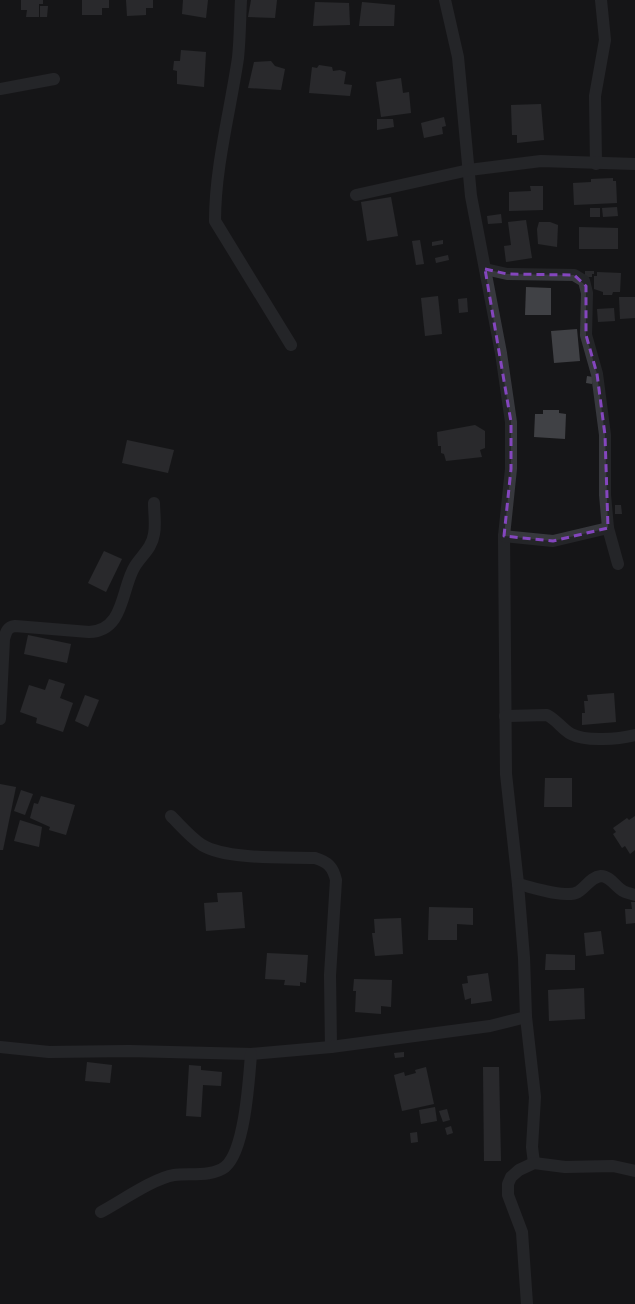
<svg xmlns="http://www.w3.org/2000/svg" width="635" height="1304" font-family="Roboto,sans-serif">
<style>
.building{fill:#404145}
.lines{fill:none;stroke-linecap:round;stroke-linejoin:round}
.street{stroke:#37383d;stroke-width:12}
.marked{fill:none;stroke:#8446be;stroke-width:3;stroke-dasharray:8 5;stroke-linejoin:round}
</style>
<rect width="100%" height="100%" fill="#161618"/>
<!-- building -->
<g class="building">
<polygon points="21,0 43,0 43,4 39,4 39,17 26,17 27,10 21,10"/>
<polygon points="82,0 109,0 109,8 102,8 102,15 82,15"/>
<polygon points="126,0 153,0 153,8 146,8 146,15 127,16"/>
<polygon points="183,0 208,0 206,18 182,14"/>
<polygon points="251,0 277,0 275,18 248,17"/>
<polygon points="315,2 349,3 350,25 313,26"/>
<polygon points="362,2 395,5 394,26 359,26"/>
<polygon points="40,6 48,6 47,17 40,17"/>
<polygon points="181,50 206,52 204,87 177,84 177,71 173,70 174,61 180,61"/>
<polygon points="271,61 275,66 285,69 281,90 248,88 254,62"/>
<polygon points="319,65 332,67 333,71 340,70 346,72 344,84 352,85 350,96 309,93 312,67 317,68"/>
<polygon points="401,78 403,93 409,92 411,113 381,117 376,82"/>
<polygon points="541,104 544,140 517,143 517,135 512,135 511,105"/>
<polygon points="444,117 446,126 442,127 443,134 424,138 421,123"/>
<polygon points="377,119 393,119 394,127 377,130"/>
<polygon points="613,178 613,181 616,181 617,203 574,205 573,183 591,182 591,179"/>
<polygon points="530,186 543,186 543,210 509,211 509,192 531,191"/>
<polygon points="391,197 398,236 367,241 361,202"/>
<polygon points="617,207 618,216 603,217 602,208"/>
<rect x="590" y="208" width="10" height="9"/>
<polygon points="501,214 502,223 488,224 487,216"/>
<polygon points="526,220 532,258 506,262 504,246 511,245 508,222"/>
<polygon points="539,222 550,222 558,225 557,247 538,244 537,229"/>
<polygon points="579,227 618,228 618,249 579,249"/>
<polygon points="420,240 424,264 416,265 412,241"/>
<polygon points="443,240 443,244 432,246 432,242"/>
<polygon points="448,255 449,260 436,263 435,258"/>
<polygon points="585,271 594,271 594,274 592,274 592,277 585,277"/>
<polygon points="597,272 621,273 620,292 613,292 612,295 603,295 603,292 594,289 594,276 597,276"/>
<polygon points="526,287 551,288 551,315 525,315"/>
<polygon points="438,296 442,334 425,336 421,298"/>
<polygon points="619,297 635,297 635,318 620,319"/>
<polygon points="467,298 468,312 459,313 458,299"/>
<polygon points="614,308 615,321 598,322 597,309"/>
<polygon points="577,329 580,361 554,363 551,331"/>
<polygon points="587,376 593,377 592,384 586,383"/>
<polygon points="543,410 559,410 559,413 566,414 565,439 534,437 535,414 543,414"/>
<polygon points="475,425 485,431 485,448 480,450 482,457 446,461 444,454 441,453 441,446 438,446 437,432"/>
<polygon points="127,440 174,450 168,473 122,463"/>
<polygon points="615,505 621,505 622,514 615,514"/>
<polygon points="104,551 122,559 106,592 88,583"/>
<polygon points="28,635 71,644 67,663 24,654"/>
<polygon points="49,679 65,684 60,698 73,703 63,732 36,723 37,718 20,712 29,685 45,690"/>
<polygon points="614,693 616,722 582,725 582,713 585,713 584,701 588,701 587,695"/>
<polygon points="85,695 99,700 88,727 75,721"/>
<polygon points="545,778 572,778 572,807 544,807"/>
<polygon points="0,784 16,787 3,850 0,850"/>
<polygon points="21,790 33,794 25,815 14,811"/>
<polygon points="41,796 75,805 66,835 49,830 50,827 30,818 34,803 38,804"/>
<polygon points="635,816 635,850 630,854 625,846 622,848 613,834 616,832 613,828 627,818 629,820"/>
<polygon points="20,820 42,827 39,847 14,841"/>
<polygon points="242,892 245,928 206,931 204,903 218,902 217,893"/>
<polygon points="631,902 635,902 635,923 626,924 625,909 632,909"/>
<polygon points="429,907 473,908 473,925 457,924 457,940 428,940"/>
<polygon points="401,918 403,954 375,956 372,933 375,933 374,919"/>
<polygon points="601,931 604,954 586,956 584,933"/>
<polygon points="267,953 308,955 306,983 300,982 300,986 284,985 285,980 265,979"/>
<polygon points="546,954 575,955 575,970 545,970"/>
<polygon points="488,973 492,1001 471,1004 471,998 465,1000 462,984 468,983 467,976"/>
<polygon points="354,979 392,980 391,1007 381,1006 381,1014 355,1012 356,991 353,991"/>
<polygon points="584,988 585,1019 549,1021 548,990"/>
<polygon points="404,1052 404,1057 395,1058 394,1053"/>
<polygon points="87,1062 112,1065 110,1083 85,1081"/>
<polygon points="189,1065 201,1066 201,1070 222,1072 221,1086 203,1085 201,1117 186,1116"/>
<polygon points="426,1067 434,1104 402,1111 394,1075 404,1072 405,1076 416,1073 415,1070"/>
<polygon points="483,1067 499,1067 501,1161 484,1161"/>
<polygon points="435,1107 437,1121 421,1124 419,1110"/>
<polygon points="447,1109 450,1120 443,1122 439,1111"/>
<polygon points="451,1126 453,1133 447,1135 445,1128"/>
<polygon points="417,1132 418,1142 411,1143 410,1133"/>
</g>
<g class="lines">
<!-- street -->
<g class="street">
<path d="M241,0C240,19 240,39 238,58C230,112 215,167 215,221L291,345"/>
<polyline points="445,0 458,57 471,196 501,353 511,422 511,469 504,536 506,774 518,884 524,958 526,1017 535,1097 532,1147 534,1163"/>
<polyline points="0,89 54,79"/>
<polyline points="596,164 595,96 605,40 601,0"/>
<polyline points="356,195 469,170 541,161 635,164"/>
<polyline points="485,269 507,274 574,275 584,281 587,293 586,335 597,374 605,435 605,495 608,528 618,564"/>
<polyline points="504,536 553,541 608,528"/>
<path d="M505,716L547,715C557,720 562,729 571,734C586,742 619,739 635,735"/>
<path d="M0,719L4,639C6,632 7,627 15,626L89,632C125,631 121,588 135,566C142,555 152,548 154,534C156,525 154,513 154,503"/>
<path d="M171,816C181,826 190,837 202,845C227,860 285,857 315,858C328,862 333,867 336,880L330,975L331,1047"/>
<path d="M518,884C532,887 566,899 578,892C586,887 591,877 601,876C610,876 616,887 623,891C627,893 631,894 635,895"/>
<polyline points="0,1047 49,1052 129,1051 251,1054 331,1047 490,1026 526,1017"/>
<path d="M101,1212C120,1202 154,1178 174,1175C189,1173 212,1177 225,1167C245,1151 249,1079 251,1054"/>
<polyline points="527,1304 522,1232 508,1195 508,1184 511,1177 519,1170 534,1163 565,1167 613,1166 635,1171"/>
</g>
</g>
<!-- marked area -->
<path d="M0 0H635V1304H0ZM485,269L507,274L574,275L586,286V335L597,374L605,435L608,528L553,541L504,536L511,469V422Z" fill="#161618" fill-opacity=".55" fill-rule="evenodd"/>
<path class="marked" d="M485,269L507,274L574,275L586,286V335L597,374L605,435L608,528L553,541L504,536L511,469V422Z"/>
</svg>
